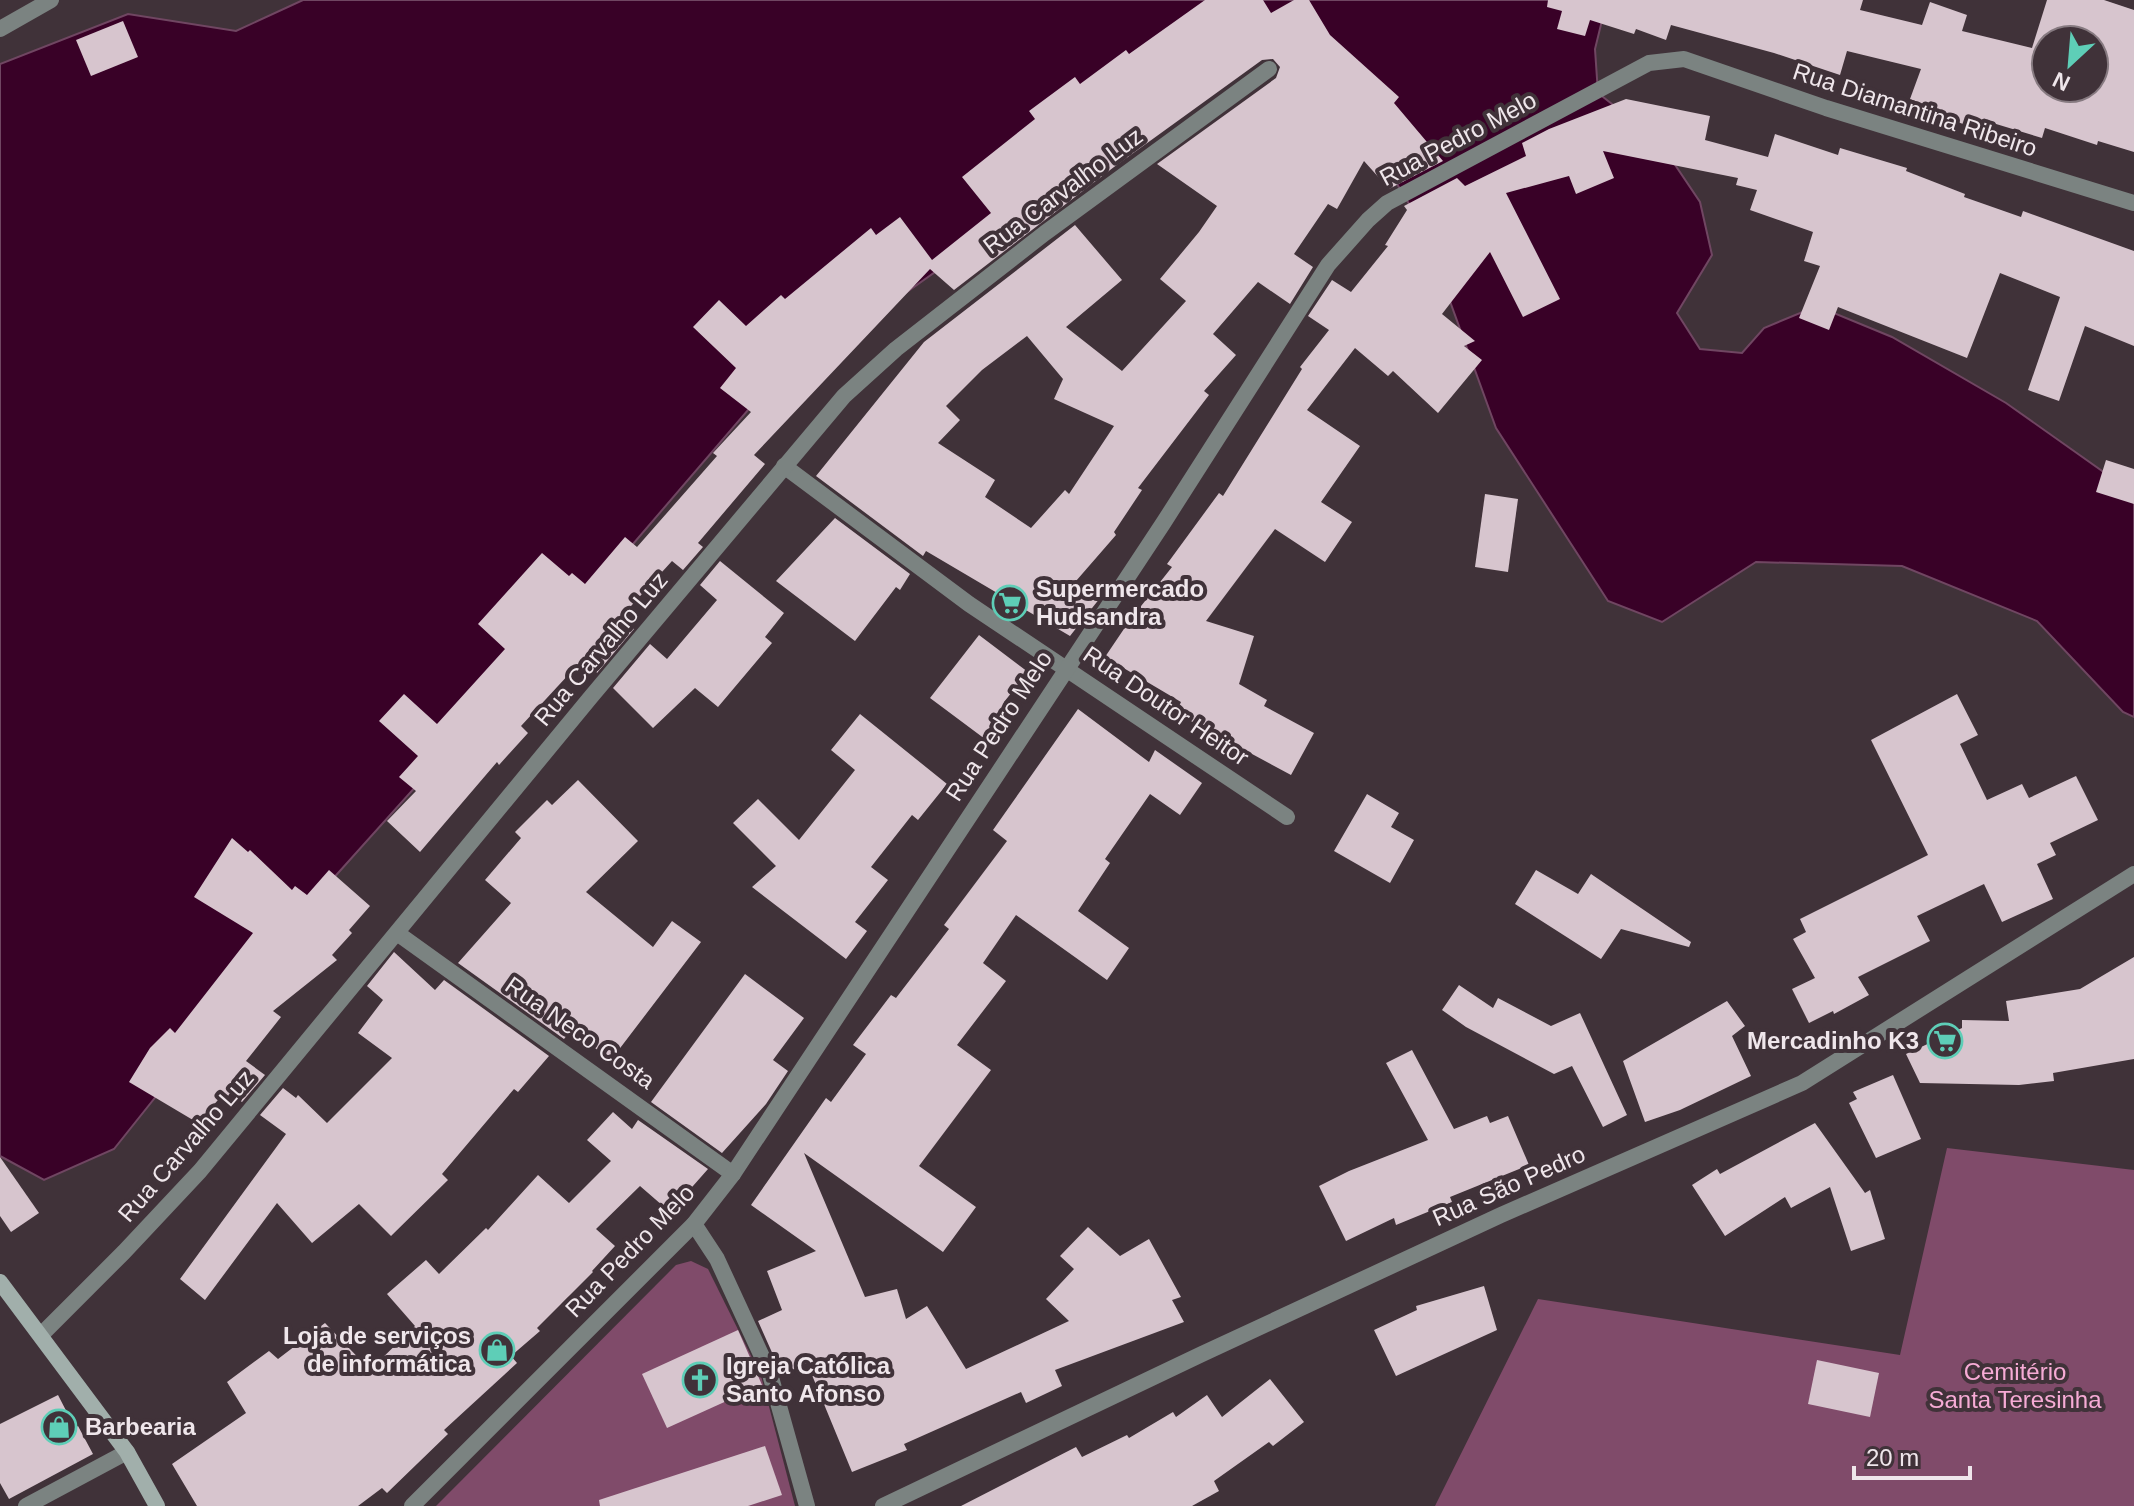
<svg xmlns="http://www.w3.org/2000/svg" width="2134" height="1506" font-family="Helvetica,sans-serif">
<style>
.green{fill:#804b6a}
.water{fill:#390127;stroke:#704662;stroke-width:2}
.building{fill:#d7c5ce;fill-rule:evenodd}
.lines{fill:none;stroke-linecap:round;stroke-linejoin:round}
.street{stroke:#7b8381;stroke-width:16}
.secondary{stroke:#a1afab;stroke-width:16}
.labels{text-anchor:middle;stroke-width:8;stroke-linejoin:round;paint-order:stroke}
.street-label{font-size:24px;fill:#efe6eb;stroke:#403239}
.poi-label{font-size:24px;font-weight:bold;fill:#efe6eb;stroke:#403239;text-anchor:start}
.park-label{font-size:24px;fill:#f6abd5;stroke:#403239}
</style>
<rect width="100%" height="100%" fill="#403239"/>
<!-- green -->
<g class="green">
<polygon points="1947,1148 2134,1170 2134,1506 1435,1506 1538,1299 1900,1355"/>
<polygon points="691,1261 708,1269 761,1376 795,1506 436,1506 676,1265"/>
</g>
<!-- water -->
<polygon class="water" points="303,0 1607,0 1595,49 1598,93 1659,141 1700,202 1712,255 1677,313 1700,349 1742,353 1764,328 1817,306 1892,337 2006,403 2115,480 2134,486 2134,717 2123,712 2037,621 1902,566 1756,562 1662,622 1608,601 1496,428 1423,227 1331,75 1259,20 1034,202 760,396 627,551 304,911 114,1149 44,1180 0,1156 0,64 128,14 236,31"/>
<!-- building -->
<g class="building">
<path d="M1205,0H1263L1271,13L1294,0H1309L1330,35L1399,97L1394,103L1443,161L1389,189L1364,161L1337,209L1328,204L1294,254L1313,267L1290,304L1258,282L1213,334L1236,355L1204,391L1209,395L1138,488L1142,490L1114,532L1116,535L1076,581L1100,598L1070,636L926,551L923,556L816,476L924,342L1075,225L1122,280L1066,327L1122,371L1186,301L1160,279L1199,232L1217,206L1157,164L1276,78L1280,67L1273,59L1262,60L1114,167L954,290L930,269L754,455L765,464L698,543L703,547L683,570L672,561L621,617L634,629L597,673L583,659L521,726L528,733L499,765L497,762L420,852L387,821L416,791L399,777L418,756L379,721L404,694L437,724L505,649L478,624L542,553L569,576L572,573L585,584L625,537L637,547L717,456L713,453L751,412L720,388L736,368L693,327L719,300L746,326L781,295L785,299L871,228L876,235L900,217L932,260L991,213L962,177L1035,119L1029,111L1075,77L1080,84L1126,50L1129,54ZM1027,336L1063,379L1054,399L1114,426L1069,494L1065,490L1031,528L985,497L995,480L938,443L960,420L946,406L982,370Z"/>
<path d="M1548,0H1863L1860,10L1922,25L1930,2L1967,15L1962,31L2032,48L2047,0H2104L2134,10V152L2098,141L2097,145L2045,128L2042,138L1973,117L1969,126L1937,115L1939,110L1910,99L1921,69L1847,51L1840,75L1774,53L1671,25L1666,40L1636,29L1634,34L1590,20L1585,36L1557,29L1562,11L1547,7ZM2046,40H2094V88H2046Z"/>
<polygon points="123,21 138,57 91,76 76,40"/>
<polygon points="1626,99 1710,116 1705,140 1768,157 1775,134 1838,155 1840,148 1907,168 1906,171 1965,194 1964,197 2021,217 2023,211 2134,251 2134,346 2085,326 2059,401 2028,390 2060,297 2000,273 1967,358 1838,307 1829,330 1799,318 1820,266 1804,261 1813,232 1750,210 1757,190 1736,185 1738,178 1603,151 1614,178 1576,194 1569,176 1506,193 1560,299 1523,317 1490,252 1442,314 1475,341 1464,346 1482,360 1438,413 1393,371 1388,376 1355,348 1307,410 1360,446 1321,502 1352,522 1325,562 1275,529 1206,621 1254,636 1239,684 1267,700 1264,706 1314,733 1291,775 1176,713 1181,702 1105,657 1130,620 1172,567 1167,564 1219,493 1223,496 1302,369 1300,367 1329,330 1308,316 1332,280 1351,292 1388,246 1385,245 1407,210 1404,206 1457,178 1465,186 1526,156 1522,143 1549,129"/>
<polygon points="2106,460 2134,469 2134,504 2096,492"/>
<polygon points="1485,494 1518,499 1508,572 1475,567"/>
<polygon points="835,518 910,574 900,590 896,587 855,641 776,581"/>
<polygon points="720,561 784,613 765,637 772,643 718,707 695,688 653,728 613,688 650,644 667,659 717,600 700,585"/>
<polygon points="979,635 1028,672 1004,702 1011,707 985,739 930,698"/>
<polygon points="1957,694 1978,735 1960,744 1987,800 2022,784 2029,798 2076,776 2098,820 2050,843 2056,855 2037,864 2053,899 2002,922 1984,884 1917,916 1930,941 1858,977 1869,995 1834,1014 1833,1011 1809,1023 1792,989 1815,978 1793,939 1806,932 1800,919 1928,855 1871,740"/>
<polygon points="1078,709 1149,762 1155,750 1202,783 1180,815 1150,794 1105,859 1110,863 1078,911 1129,948 1107,980 1016,915 983,963 1006,981 957,1045 991,1070 919,1166 976,1207 943,1252 804,1153 865,1297 897,1289 906,1319 927,1306 966,1369 1069,1321 1046,1299 1074,1269 1060,1256 1088,1227 1120,1256 1149,1239 1181,1297 1172,1300 1184,1322 1055,1370 1062,1386 1026,1403 1021,1392 904,1444 907,1450 852,1472 807,1363 782,1375 758,1321 782,1310 767,1271 816,1251 751,1205 826,1098 831,1102 866,1054 853,1045 891,995 896,998 949,929 944,925 1007,841 993,830"/>
<polygon points="860,714 947,784 918,820 912,815 871,867 888,880 855,922 867,931 846,959 752,887 776,866 733,823 758,799 799,840 855,770 831,750"/>
<polygon points="578,780 638,841 586,892 653,947 672,921 701,942 611,1060 571,1030 564,1039 458,963 511,903 485,880 521,838 515,832 547,800 552,805"/>
<polygon points="1367,794 1399,813 1391,827 1414,840 1390,883 1334,851"/>
<polygon points="232,838 248,852 250,850 292,890 295,886 307,895 329,870 370,906 349,930 352,933 332,955 337,960 273,1011 281,1017 246,1061 265,1075 242,1102 230,1093 228,1096 224,1093 198,1123 129,1082 150,1048 170,1028 175,1033 253,933 194,897"/>
<polygon points="1536,870 1578,894 1591,874 1691,942 1689,947 1621,929 1601,959 1515,904"/>
<polygon points="394,952 435,990 444,980 549,1056 518,1092 514,1089 442,1174 448,1180 391,1236 359,1204 312,1243 277,1203 205,1300 180,1279 286,1134 260,1115 283,1088 296,1098 298,1095 327,1123 392,1058 358,1033 383,1000 367,986"/>
<polygon points="2134,957 2134,1059 2053,1073 2054,1081 2019,1085 1920,1083 1906,1054 1962,1028 1962,1020 2009,1021 2006,1001 2080,989"/>
<polygon points="745,974 804,1018 773,1060 788,1071 766,1104 722,1153 651,1102"/>
<polygon points="1459,985 1493,1008 1498,998 1551,1026 1580,1013 1627,1115 1603,1127 1572,1066 1554,1074 1466,1027 1442,1010"/>
<polygon points="1727,1001 1745,1026 1732,1036 1751,1076 1680,1110 1645,1122 1623,1061"/>
<polygon points="1412,1050 1454,1129 1487,1116 1490,1123 1508,1116 1529,1165 1450,1197 1452,1202 1396,1225 1394,1218 1346,1241 1319,1186 1349,1171 1428,1140 1386,1063"/>
<polygon points="1893,1075 1921,1139 1876,1158 1849,1103 1857,1099 1853,1092"/>
<polygon points="613,1112 632,1129 638,1120 708,1169 670,1212 640,1186 596,1229 615,1246 592,1271 593,1272 537,1328 540,1331 511,1356 517,1363 444,1430 448,1434 387,1493 382,1488 358,1506 197,1506 172,1464 246,1413 227,1382 269,1351 278,1359 325,1323 370,1370 415,1326 387,1294 426,1260 439,1274 486,1228 488,1230 538,1175 569,1203 611,1161 587,1140"/>
<polygon points="1815,1123 1865,1193 1870,1190 1885,1239 1851,1251 1830,1187 1791,1208 1785,1197 1725,1236 1692,1185 1717,1169 1720,1174"/>
<polygon points="0,1157 39,1213 11,1232 0,1216"/>
<polygon points="1484,1286 1497,1330 1396,1376 1374,1330 1417,1310 1416,1306"/>
<polygon points="738,1330 762,1385 667,1428 642,1374"/>
<polygon points="1817,1360 1879,1373 1870,1417 1808,1404"/>
<polygon points="1270,1379 1304,1422 1273,1446 1269,1442 1214,1481 1219,1491 1192,1506 961,1506 1076,1447 1082,1457 1127,1435 1129,1438 1173,1412 1176,1417 1207,1395 1222,1417"/>
<polygon points="58,1395 75,1428 78,1426 93,1454 9,1499 0,1483 0,1424"/>
<polygon points="765,1446 782,1495 748,1506 600,1506 599,1500"/>
</g>
<g class="lines">
<!-- street -->
<g class="street">
<polyline points="0,29 51,0"/>
<polyline points="784,466 969,604 1287,817"/>
<polyline points="397,933 733,1174"/>
<polyline points="694,1224 717,1259 770,1374 807,1506"/>
<polyline points="41,1335 124,1252 200,1171 590,698 844,396 896,349 1045,233 1269,69"/>
<polyline points="26,1506 127,1452"/>
<polyline points="412,1506 694,1224 733,1174 1164,522 1328,265 1368,220 1387,203 1649,63 1684,59 1826,108 2134,203"/>
<polyline points="883,1506 1202,1354 1501,1215 1802,1083 2134,874"/>
</g>
<!-- secondary -->
<polyline class="secondary" points="0,1282 127,1452 157,1506"/>
</g>
<!-- icons -->
<defs>
<g id="supermarket-ring" transform="scale(1.8)"><circle r="9.5" fill="#403239" stroke="#5eceb7" stroke-width="1.5"/><path d="M-6-5.5h2.5l.6 2H6L4.5 2H-2.5L-4.4-4H-6ZM-1.5 3.2a1.3 1.3 0 1 0 .1 0ZM3 3.2a1.3 1.3 0 1 0 .1 0Z" fill="#5eceb7"/></g>
<g id="shop-ring" transform="scale(1.8)"><circle r="9.5" fill="#403239" stroke="#5eceb7" stroke-width="1.5"/><path d="M-5-2.5h2.3a2.7 3.5 0 0 1 5.4 0H5L5.5 6h-11ZM-1.5-2.5h3a1.5 2.3 0 0 0-3 0Z" fill="#5eceb7"/></g>
<g id="church-ring" transform="scale(1.8)"><circle r="9.5" fill="#403239" stroke="#5eceb7" stroke-width="1.5"/><path d="M-1.2-6h2.4v3.5h3.3v2.4h-3.3V6h-2.4V-.1h-3.3v-2.4h3.3Z" fill="#5eceb7"/></g>
</defs>
<g fill-rule="evenodd">
<use href="#supermarket-ring" x="1010" y="603"/>
<use href="#supermarket-ring" x="1945" y="1041"/>
<use href="#shop-ring" x="497" y="1350"/>
<use href="#church-ring" x="700" y="1380"/>
<use href="#shop-ring" x="59" y="1427"/>
</g>
<g class="labels">
<!-- street labels -->
<g class="street-label">
<text transform="translate(1915 110) rotate(18)" y="8">Rua Diamantina Ribeiro</text>
<text transform="translate(1458 139) rotate(-28)" y="8">Rua Pedro Melo</text>
<text transform="translate(1063 191) rotate(-37)" y="8">Rua Carvalho Luz</text>
<text transform="translate(601 649) rotate(-50)" y="8">Rua Carvalho Luz</text>
<text transform="translate(1166 706) rotate(34)" y="8">Rua Doutor Heitor</text>
<text transform="translate(999 726) rotate(-57)" y="8">Rua Pedro Melo</text>
<text transform="translate(580 1033) rotate(35)" y="8">Rua Neco Costa</text>
<text transform="translate(186 1146) rotate(-49)" y="8">Rua Carvalho Luz</text>
<text transform="translate(1509 1186) rotate(-24)" y="8">Rua São Pedro</text>
<text transform="translate(630 1251) rotate(-46)" y="8">Rua Pedro Melo</text>
</g>
<!-- poi labels -->
<g class="poi-label">
<text x="1036" y="597">Supermercado<tspan x="1036" dy="28">Hudsandra</tspan></text>
<text x="1919" y="1049" text-anchor="end">Mercadinho K3</text>
<text x="471" y="1344" text-anchor="end">Loja de serviços<tspan x="471" dy="28">de informática</tspan></text>
<text x="726" y="1374">Igreja Católica<tspan x="726" dy="28">Santo Afonso</tspan></text>
<text x="85" y="1435">Barbearia</text>
</g>
<!-- park labels -->
<g class="park-label">
<text x="2015" y="1380">Cemitério<tspan x="2015" dy="28">Santa Teresinha</tspan></text>
</g>
</g>
<!-- north arrow -->
<g transform="translate(2070 64) rotate(206)"><circle r="38" fill="#403239" stroke="#867a80" stroke-width="2"/>
<path d="M0-6L14 30L0 20L-14 30Z" fill="#5eceb7"/>
<text y="-12" font-size="22" font-weight="bold" text-anchor="middle" fill="#efe6eb">N</text>
</g>
<!-- scale -->
<path d="M1854 1466v12h116v-12" fill="none" stroke="#efe6eb" stroke-width="4"/>
<text x="1866" y="1466" font-size="24" fill="#efe6eb" stroke="#403239" stroke-width="6" paint-order="stroke">20 m</text>
</svg>
